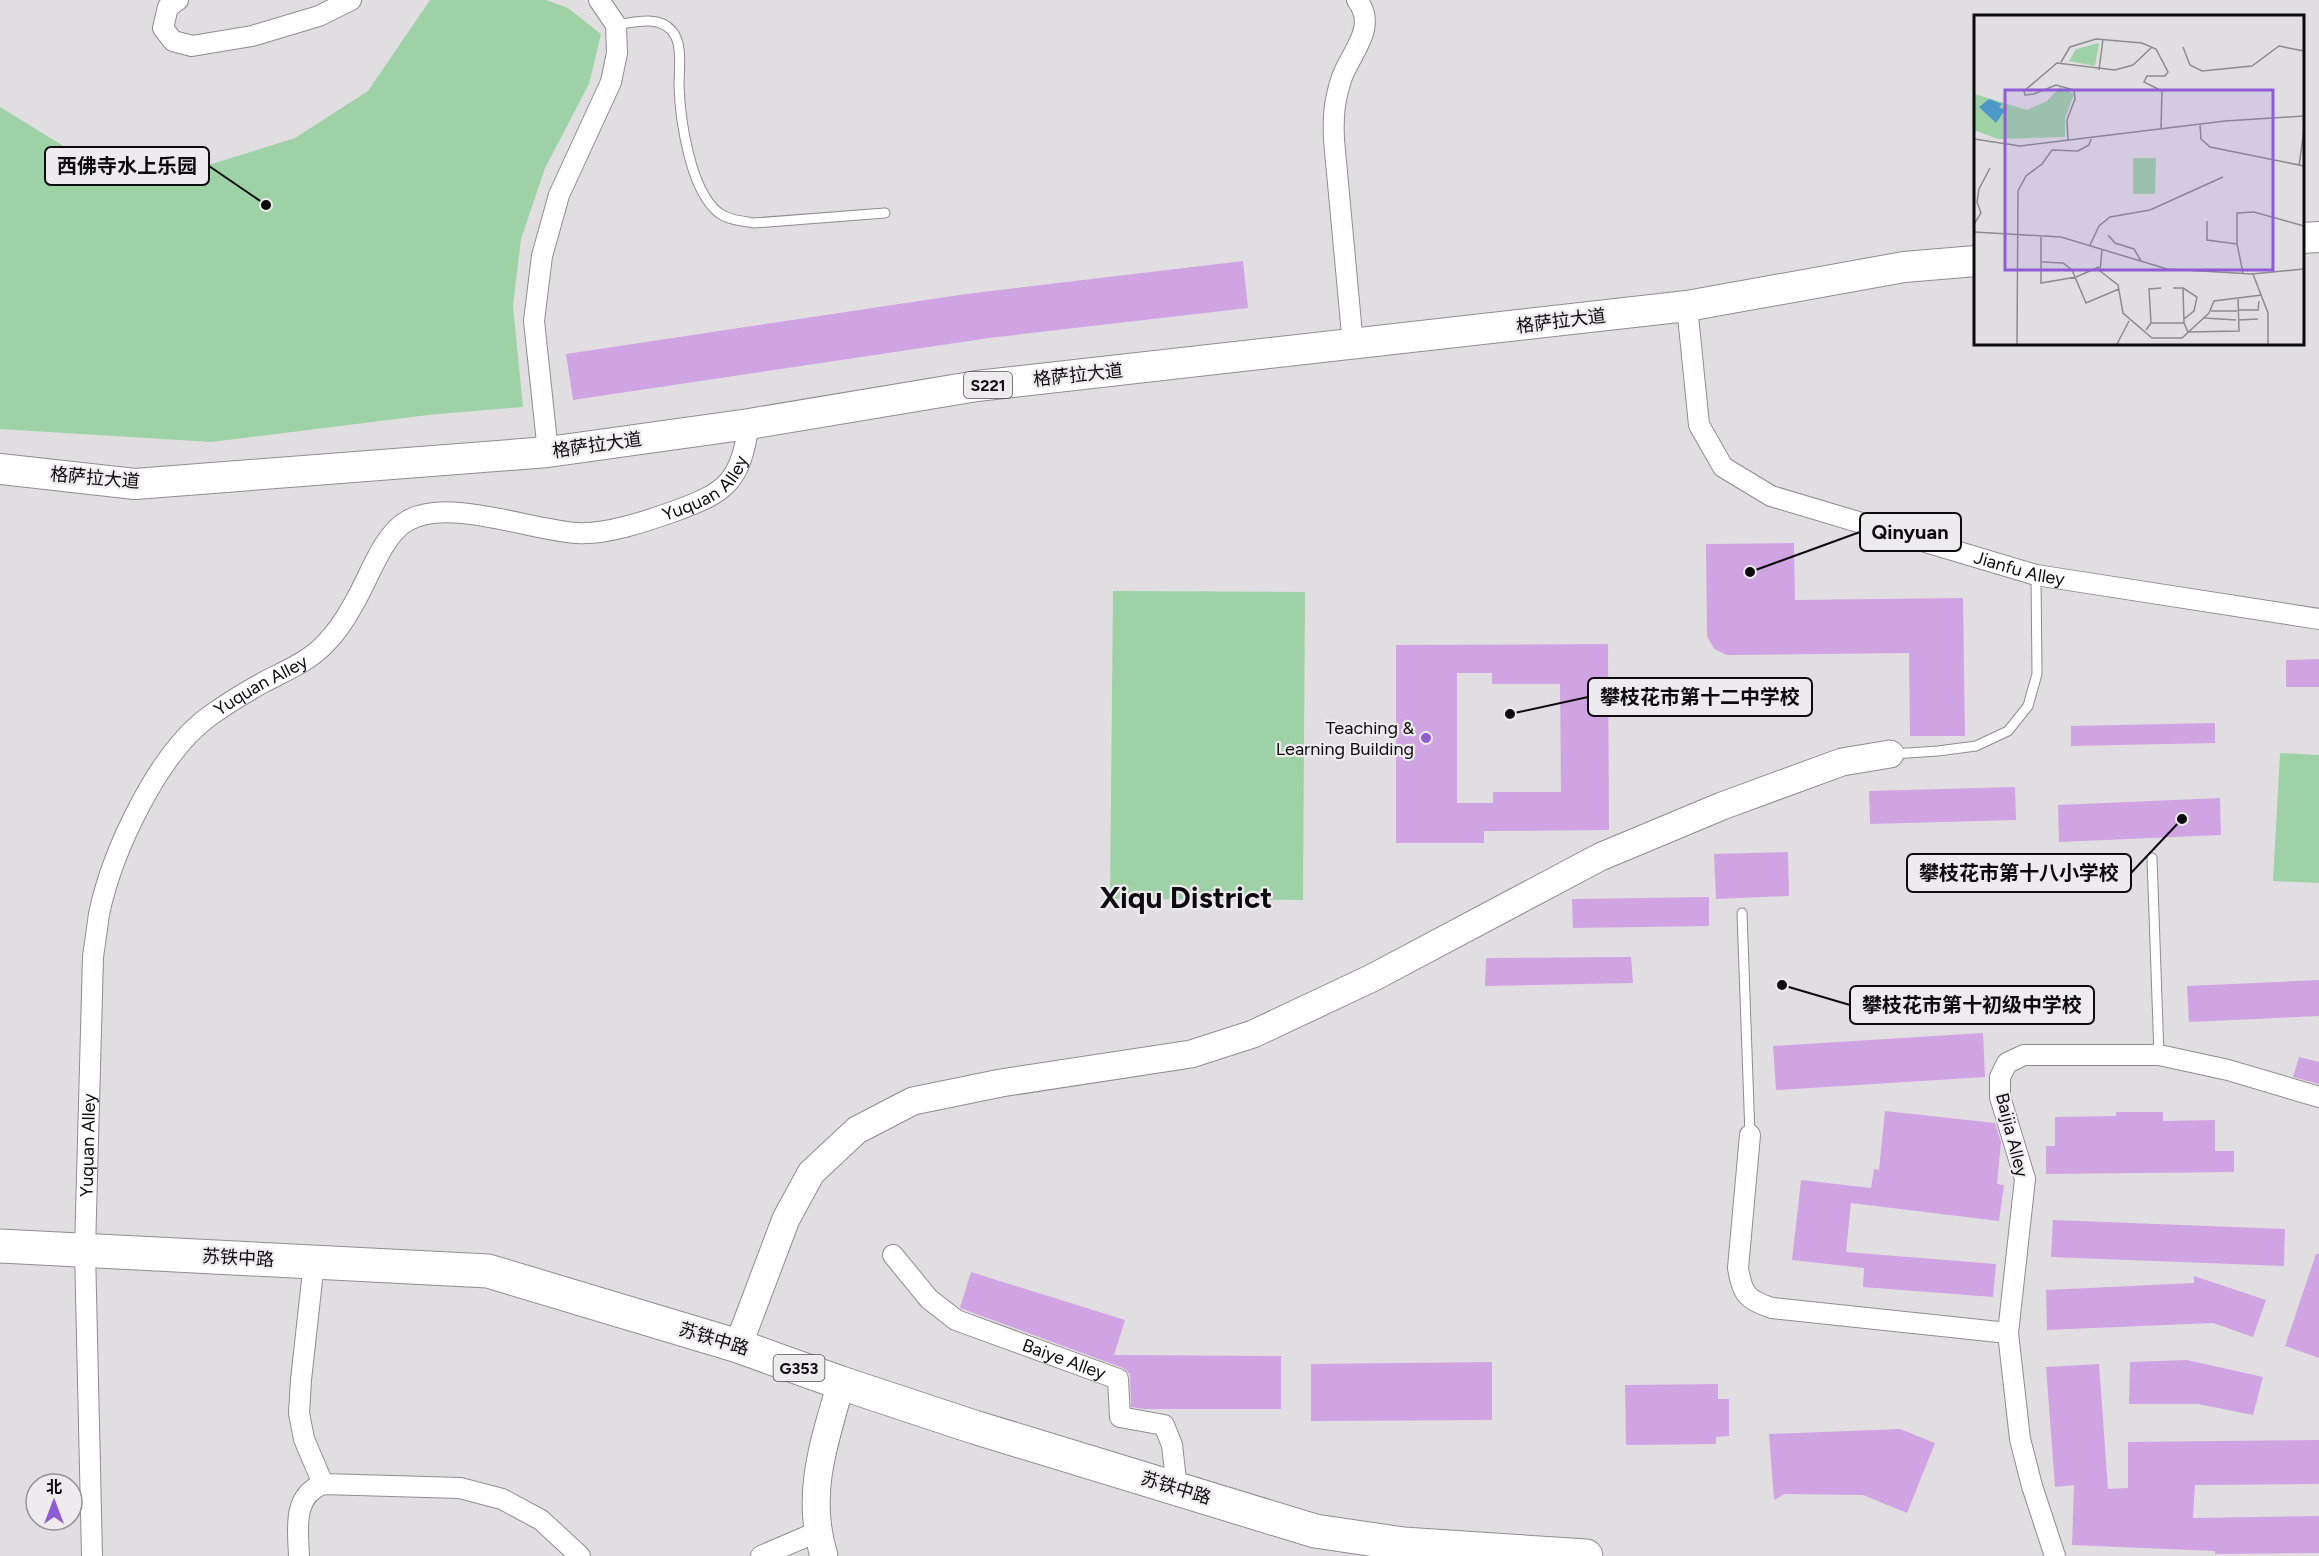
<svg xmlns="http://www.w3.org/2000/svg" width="2319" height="1556" font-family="Figtree,'Noto Sans SC',sans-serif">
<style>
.green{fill:#9ed2a6}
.building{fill:#d0a3e3;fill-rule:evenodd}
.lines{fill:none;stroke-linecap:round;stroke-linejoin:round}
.lane-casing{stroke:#8f8c90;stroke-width:11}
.street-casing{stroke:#8f8c90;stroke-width:22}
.secondary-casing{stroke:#8f8c90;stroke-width:29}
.primary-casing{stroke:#8f8c90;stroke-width:32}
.highway-casing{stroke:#8f8c90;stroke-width:35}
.lane{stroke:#fff;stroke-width:9}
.street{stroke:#fff;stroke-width:20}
.secondary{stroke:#fff;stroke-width:27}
.primary{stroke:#fff;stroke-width:30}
.highway{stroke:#fff;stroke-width:33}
.poi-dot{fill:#905cd5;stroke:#eeebef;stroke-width:2}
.labels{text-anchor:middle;stroke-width:4.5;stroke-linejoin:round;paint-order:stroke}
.shield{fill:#eeebef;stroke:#504e51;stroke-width:1.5}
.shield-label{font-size:16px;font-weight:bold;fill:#0c0b0d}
.street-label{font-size:18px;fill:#0c0b0d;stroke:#eeebef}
.poi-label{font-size:18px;fill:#0c0b0d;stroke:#eeebef;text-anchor:end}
.town-label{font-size:30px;font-weight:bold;fill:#0c0b0d;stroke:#eeebef}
.inset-road{fill:none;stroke:#8c8a8d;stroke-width:1.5}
.view{fill:#905cd5;fill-opacity:0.15;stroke:#905cd5;stroke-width:3}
.inset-edge{fill:none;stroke:#0c0b0d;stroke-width:3}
.leader{fill:none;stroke:#0c0b0d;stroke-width:2}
.callout-dot{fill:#0c0b0d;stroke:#eeebef;stroke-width:2}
.callout{fill:#eeebef;stroke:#0c0b0d;stroke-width:2}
.callout-label{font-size:20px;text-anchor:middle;font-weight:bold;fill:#0c0b0d}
</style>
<rect width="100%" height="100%" fill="#e1dee2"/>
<!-- green -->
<g class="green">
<polygon points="430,0 546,0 568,8 601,34 589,84 545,168 521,239 513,306 523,407 428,415 211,442 0,429 0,107 70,150 189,171 295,138 368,91"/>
<polygon points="1113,591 1305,592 1303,900 1110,899"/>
<polygon points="2280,753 2319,755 2319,883 2273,881"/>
</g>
<!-- building -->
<g class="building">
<polygon points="1243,261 1248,308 989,338 573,400 566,354 966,294"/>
<polygon points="1794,543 1795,600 1963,598 1965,736 1910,736 1909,653 1727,655 1714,649 1707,636 1706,544"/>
<path d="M1608,644L1609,830L1484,831V843H1396V645ZM1457,673H1492V684H1560L1561,792H1493V803H1457Z"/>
<polygon points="2319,659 2319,687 2286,687 2286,660"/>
<polygon points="2215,723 2215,743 2071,746 2071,726"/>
<polygon points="2015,787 2016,820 1870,824 1869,791"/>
<polygon points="2220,798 2221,835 2059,842 2058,805"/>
<polygon points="1788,852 1789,896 1716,899 1714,854"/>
<polygon points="1709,897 1709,926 1573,928 1572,899"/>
<polygon points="1631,957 1633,983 1485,986 1486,958"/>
<polygon points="2319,980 2319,1016 2189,1022 2187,986"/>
<polygon points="1983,1033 1985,1077 1776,1090 1773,1046"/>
<polygon points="2299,1057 2319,1062 2319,1084 2293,1077"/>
<polygon points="1885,1111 1995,1123 2001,1142 1997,1184 2004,1185 1999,1221 1851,1203 1846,1252 1996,1264 1993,1297 1863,1287 1864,1268 1792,1260 1801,1180 1871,1188 1874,1169 1879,1170"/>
<polygon points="2116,1112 2163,1112 2163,1121 2215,1120 2215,1151 2234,1151 2234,1172 2046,1174 2046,1146 2055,1146 2055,1117 2116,1116"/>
<polygon points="2053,1220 2285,1229 2284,1266 2051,1257"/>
<polygon points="2316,1254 2319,1254 2319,1358 2285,1346"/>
<polygon points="971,1272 1125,1320 1114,1355 1281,1356 1281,1409 1144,1409 1131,1407 1130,1374 1123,1368 960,1308"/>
<polygon points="2194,1276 2266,1300 2253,1337 2213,1323 2047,1330 2046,1290 2194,1283"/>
<polygon points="2187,1360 2263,1377 2253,1415 2198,1404 2129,1404 2130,1362"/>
<polygon points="1492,1362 1492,1420 1311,1421 1311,1364"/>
<polygon points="2099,1364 2108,1489 2128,1488 2128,1442 2319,1440 2319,1484 2195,1485 2193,1518 2319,1516 2319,1553 2215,1554 2215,1551 2072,1545 2074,1485 2055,1487 2046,1367"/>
<polygon points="1718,1384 1718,1399 1729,1399 1729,1436 1716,1437 1716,1444 1626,1445 1625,1385"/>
<polygon points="1900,1429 1935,1443 1907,1513 1863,1495 1785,1494 1774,1500 1769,1434"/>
</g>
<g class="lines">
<!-- lane casing -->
<g class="lane-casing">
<g id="lane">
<path d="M616,25C634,22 659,15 672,31C683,43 679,70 679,85C680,119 690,191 719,213C729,220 742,221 754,223L885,213"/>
<polyline points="1892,754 1938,751 1976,746 2008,731 2028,706 2037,674 2036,575"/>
<polyline points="2152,858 2159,1055"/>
<polyline points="1742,913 1750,1135"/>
</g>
</g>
<!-- street casing -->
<g class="street-casing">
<g id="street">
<polyline points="178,0 168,7 163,28 173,41 192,46 252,36 319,16 351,0"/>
<path id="s1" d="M1687,306L1699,425L1723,467L1771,496L2036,575L2319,619"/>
<path d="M1353,345L1334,140C1333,117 1334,102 1341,80C1349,54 1379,28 1357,0"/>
<polyline points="548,452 534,321 542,256 559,195 611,82 617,53 616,25 599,0"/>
<path d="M1750,1135L1738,1268C1742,1294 1747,1300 1772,1308L2008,1333"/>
<path id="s2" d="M893,1255L929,1299L956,1320L1118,1379L1120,1417L1164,1425L1172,1445L1177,1489"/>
<polyline points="314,1262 301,1380 299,1413 304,1439 323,1484"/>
<path id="s3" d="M92,1556L85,1250L93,957C95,942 97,928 99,914C112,852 158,752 211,715C228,703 246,692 264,682C285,671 308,662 325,644C335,634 346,618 353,605C368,581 382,535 407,521C448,497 529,530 577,533C606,535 647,521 675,511C728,492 740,481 749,424"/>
<path d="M299,1556C298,1529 292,1496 323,1484L460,1488L502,1499L541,1520L580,1556"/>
<polyline points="761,1556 817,1532"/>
<polyline points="2055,1556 2032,1486 2020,1439 2008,1333 2025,1179 2000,1097 2000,1077 2007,1063 2024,1055 2159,1055 2228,1070 2319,1097"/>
</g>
</g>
<!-- secondary casing -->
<g class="secondary-casing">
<g id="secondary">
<polyline points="738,1346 786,1219 811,1173 857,1130 913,1101 1001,1083 1191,1054 1253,1034 1372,978 1600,857 1722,806 1842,762 1890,754"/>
<path d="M824,1556C805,1495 824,1443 841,1383"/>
</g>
</g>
<!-- primary casing -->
<g class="primary-casing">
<g id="primary">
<polyline points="2302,238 2319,237"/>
<polyline points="0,469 135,484 548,452 749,424 977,386 1687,306 1904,267 1976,261"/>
</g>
</g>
<!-- highway casing -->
<g class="highway-casing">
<polyline id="highway" points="0,1246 488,1271 738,1346 841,1383 974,1427 1315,1531 1403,1544 1586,1556"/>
</g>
<!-- lane -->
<use href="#lane" class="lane"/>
<!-- street -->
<use href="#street" class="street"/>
<!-- secondary -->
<use href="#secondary" class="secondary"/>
<!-- primary -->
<use href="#primary" class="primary"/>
<!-- highway -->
<use href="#highway" class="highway"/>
</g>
<!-- markers -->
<circle class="poi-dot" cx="1426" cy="738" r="6"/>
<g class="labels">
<!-- shield labels -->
<g class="shield">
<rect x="964" y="372" width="48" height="26" rx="4.5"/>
<rect x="773.5" y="1355" width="51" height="26" rx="4.5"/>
</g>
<g class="shield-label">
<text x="988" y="391">S221</text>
<text x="799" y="1374">G353</text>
</g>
<!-- street labels -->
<g class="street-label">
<text transform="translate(1561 321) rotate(-7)" y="6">格萨拉大道</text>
<text transform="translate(1078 375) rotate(-6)" y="6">格萨拉大道</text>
<text transform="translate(597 445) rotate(-8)" y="6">格萨拉大道</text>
<text transform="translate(95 478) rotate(5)" y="6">格萨拉大道</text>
<text dy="6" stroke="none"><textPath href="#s3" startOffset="1472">Yuquan Alley</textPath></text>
<text dy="6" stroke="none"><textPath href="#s1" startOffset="483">Jianfu Alley</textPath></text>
<text dy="6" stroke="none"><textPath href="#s3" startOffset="933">Yuquan Alley</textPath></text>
<text transform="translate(2012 1135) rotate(76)" y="6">Baijia Alley</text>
<text dy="6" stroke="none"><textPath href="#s3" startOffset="411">Yuquan Alley</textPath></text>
<text transform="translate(238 1258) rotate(3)" y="6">苏铁中路</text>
<text transform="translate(714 1339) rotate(17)" y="6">苏铁中路</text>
<text dy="6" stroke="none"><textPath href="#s2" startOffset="206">Baiye Alley</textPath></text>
<text transform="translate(1176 1488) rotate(17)" y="6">苏铁中路</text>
</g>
<!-- poi labels -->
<g class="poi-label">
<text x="1414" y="734">Teaching &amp;<tspan x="1414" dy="21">Learning Building</tspan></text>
</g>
<!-- town labels -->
<g class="town-label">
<text x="1186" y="908">Xiqu District</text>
</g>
</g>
<!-- overview -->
<g transform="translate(1974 15)">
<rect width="330" height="330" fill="#e1dee2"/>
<path d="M125,28L121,51L95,46L102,34ZM86,72L100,79L91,103V122L24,124L0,115L1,79L53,95L73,86ZM159,143H182L181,179H159Z" fill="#9ed2a6"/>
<path d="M15,84L28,89L25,92L31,95L22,108L5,92Z" fill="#4c98c6"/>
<path class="inset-road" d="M209,32L216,50L228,56L278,51L305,31L330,36M87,47L96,32L122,24L168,28L182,34L194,57L191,61H173L170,67L188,76L187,114M125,55L129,24M226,110L227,124L236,132L330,151M0,124L46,131L251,106L330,101M94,126L93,105L101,84L100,75L82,70L60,79L51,80L50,76L83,48L141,55L159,50L178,32M325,151L330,115M233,206V225L263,229M0,209L7,198L3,187L5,174L16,153M0,217L87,222L193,254L278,259L330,254M134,220L141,228L160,234L167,246M67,222V268L102,262L125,252M116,230L125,211L136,202L176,195L249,162M128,235L126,256L144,270L149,298L178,323H208L235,298L240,286L288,280M68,247L89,248L98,255L112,288L145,274M269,258L263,229V198L280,197L330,211M279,259L294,298V329M209,273L223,282L220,296L210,304M264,295H284L285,286M237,296H263M230,303L262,305M264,305L284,304M177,308H210L209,273H199M210,308L214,317L265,316L264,283M172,315L177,308L175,274L187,273M43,329L44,176L52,161L68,149L78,135L104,136L115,130L117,124M143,329L155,306"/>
<path class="view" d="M31,75H299V255H31Z"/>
<rect width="330" height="330" class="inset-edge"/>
</g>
<!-- callouts -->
<path class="leader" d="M266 205L209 166M1750 572L1860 532M1510 714L1588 697M2182 819L2131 873M1782 985L1850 1005"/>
<g class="callout-dot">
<circle cx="266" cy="205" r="6"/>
<circle cx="1750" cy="572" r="6"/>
<circle cx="1510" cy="714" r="6"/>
<circle cx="2182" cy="819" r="6"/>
<circle cx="1782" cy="985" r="6"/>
</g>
<g class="callout">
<rect x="45" y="147" width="164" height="38" rx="6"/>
<rect x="1860" y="513" width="101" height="38" rx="6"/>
<rect x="1588" y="678" width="224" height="38" rx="6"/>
<rect x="1907" y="854" width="224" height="38" rx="6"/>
<rect x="1850" y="986" width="244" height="38" rx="6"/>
</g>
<g class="callout-label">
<text x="127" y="173">西佛寺水上乐园</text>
<text x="1910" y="539">Qinyuan</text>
<text x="1700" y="704">攀枝花市第十二中学校</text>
<text x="2019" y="880">攀枝花市第十八小学校</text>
<text x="1972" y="1012">攀枝花市第十初级中学校</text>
</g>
<!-- north arrow -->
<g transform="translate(54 1502)"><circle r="28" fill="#eeebef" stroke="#949195" stroke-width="1.5"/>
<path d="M0-4.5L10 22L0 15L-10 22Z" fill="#905cd5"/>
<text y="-9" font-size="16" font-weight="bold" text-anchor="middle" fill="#0c0b0d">北</text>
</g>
</svg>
